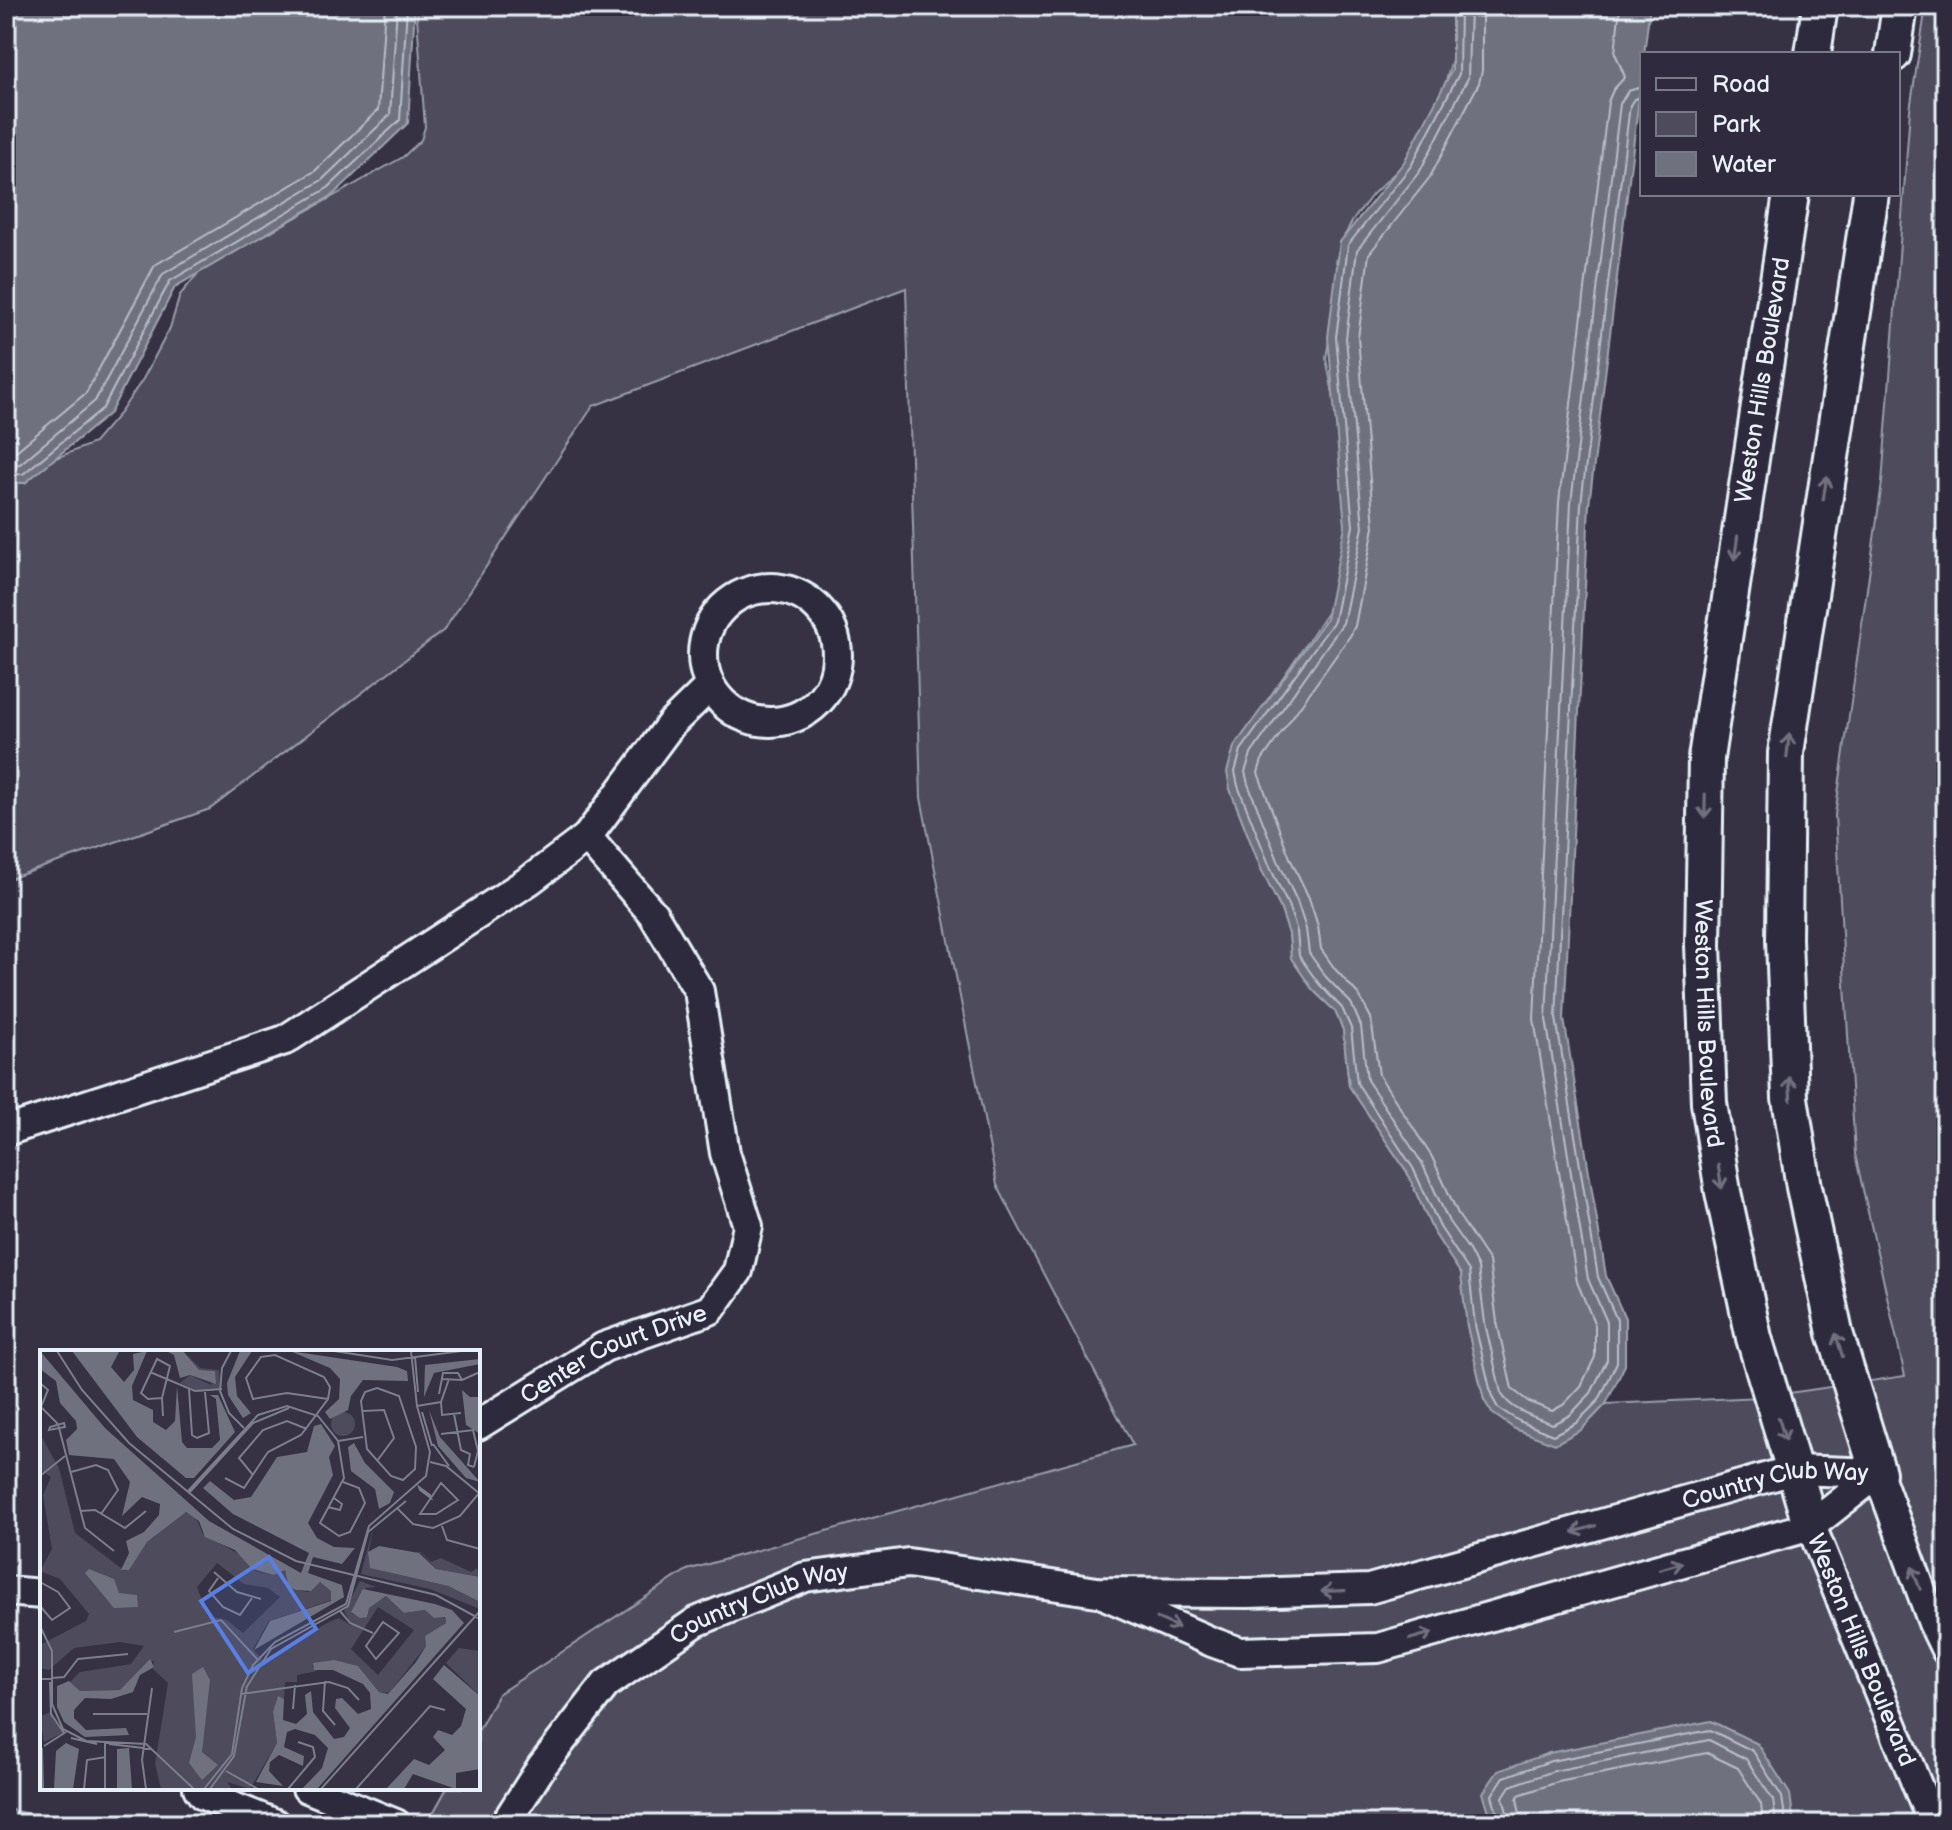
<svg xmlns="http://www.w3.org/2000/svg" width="1952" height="1830" font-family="'Balsamiq Sans',sans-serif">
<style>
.green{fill:#4d4b5c;stroke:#9a9eaa;stroke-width:2}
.water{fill:#70717f;stroke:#a0a4af;stroke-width:2}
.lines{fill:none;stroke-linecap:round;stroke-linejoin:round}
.shore{stroke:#b8bec8;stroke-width:2}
.minor-casing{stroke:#e8f1f8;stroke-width:34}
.tertiary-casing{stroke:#e8f1f8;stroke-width:40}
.minor{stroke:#2f2a3d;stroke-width:28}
.tertiary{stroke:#2f2a3d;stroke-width:34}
.oneway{stroke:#70707e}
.labels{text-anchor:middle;stroke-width:7;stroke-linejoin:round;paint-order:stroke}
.street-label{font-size:24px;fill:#e8f1f8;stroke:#2f2a3d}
.inset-road{fill:none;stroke:#7d7e8c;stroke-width:2}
.view{fill:#5a7fe2;fill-opacity:0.15;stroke:#5a7fe2;stroke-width:4}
.inset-edge{fill:none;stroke:#e8f1f8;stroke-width:4}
</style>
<rect width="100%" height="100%" fill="#363244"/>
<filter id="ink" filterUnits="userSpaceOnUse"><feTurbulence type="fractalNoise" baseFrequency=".0125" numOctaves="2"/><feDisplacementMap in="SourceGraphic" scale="16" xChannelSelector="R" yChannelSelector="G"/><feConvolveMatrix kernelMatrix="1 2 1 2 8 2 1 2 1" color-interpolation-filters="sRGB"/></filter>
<g filter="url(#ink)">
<!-- green -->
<g class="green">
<polygon points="419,6 1461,6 1453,56 1442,95 1406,162 1373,194 1353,220 1340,244 1336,262 1340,275 1326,358 1351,486 1342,591 1262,708 1230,789 1262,871 1280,907 1289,934 1291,958 1313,990 1335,1011 1343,1030 1349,1086 1407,1172 1433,1231 1461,1274 1467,1326 1484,1400 1581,1430 1606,1404 1762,1397 1905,1376 1855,1154 1835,815 1882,483 1910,110 1926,6 1946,6 1946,1824 427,1824 447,1788 478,1788 478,1731 498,1694 687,1570 1133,1445 997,1185 921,798 906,288 593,406 444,630 210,809 6,880 6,469 31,468 94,443 120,413 143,379 170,328 180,295 199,272 403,157 421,140 425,127 417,17"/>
<polygon points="6,1809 75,1824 6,1824"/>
</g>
<!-- water -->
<g class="water">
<polygon points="6,6 415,6 408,123 333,195 175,287 110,413 25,483 6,483"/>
<polygon points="1452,6 1650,6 1644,54 1642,54 1642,74 1589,505 1564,1019 1606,1276 1625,1318 1625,1365 1606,1404 1581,1430 1555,1444 1515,1429 1492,1413 1484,1400 1467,1326 1461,1274 1433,1231 1407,1172 1349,1086 1343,1030 1335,1011 1313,990 1291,958 1289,934 1280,907 1262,871 1230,789 1227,772 1234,747 1326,619 1345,526 1328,337 1340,242 1404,162 1452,70"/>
<polygon points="1711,1721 1758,1744 1790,1794 1794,1824 1493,1824 1483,1793 1498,1771 1549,1753"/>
</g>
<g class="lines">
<!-- shore -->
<g class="shore">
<polyline points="1460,6 1459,74 1411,166 1348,245 1336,337 1353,526 1334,621 1241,750 1235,772 1238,786 1270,867 1288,905 1297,931 1299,956 1319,984 1342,1008 1351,1028 1357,1083 1413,1168 1440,1227 1469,1271 1475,1325 1492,1397 1498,1408 1519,1421 1553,1435 1576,1423 1599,1400 1617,1362 1617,1320 1598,1277 1556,1018 1581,504 1630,105 1634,99 1642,97"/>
<path d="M1470,6L1468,78L1420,171L1357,250L1346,338L1363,527L1343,623L1251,754L1245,772L1248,784L1279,863L1297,901L1306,929L1309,953L1326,977L1351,1003L1361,1026L1367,1080L1422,1163L1449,1222L1469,1250L1478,1268L1485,1323L1501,1393C1511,1411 1535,1417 1553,1424L1570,1415L1591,1393L1607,1360V1322L1588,1279L1546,1019L1571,503L1620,104L1628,91L1642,87"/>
<polyline points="1482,6 1482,71 1479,83 1430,177 1369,254 1358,338 1374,527 1355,626 1350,636 1262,760 1258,773 1290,858 1309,898 1318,926 1321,949 1335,969 1359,995 1371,1018 1379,1075 1432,1157 1459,1216 1489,1261 1497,1322 1512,1389 1529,1402 1552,1411 1563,1405 1581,1386 1595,1357 1595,1325 1577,1282 1534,1019 1559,502 1608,102 1613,90 1625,77 1615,53 1620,6"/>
<polyline points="6,453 15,452 86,393 155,265 315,171 378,110 385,6"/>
<polyline points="6,465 20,464 95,401 163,274 322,180 390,115 397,6"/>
<polyline points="6,475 23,474 103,408 170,281 328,188 400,120 407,6"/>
<polyline points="1500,1824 1492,1795 1504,1777 1551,1761 1710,1730 1753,1751 1782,1797 1786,1824"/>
<polyline points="1510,1824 1503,1797 1510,1786 1554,1771 1709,1740 1746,1759 1773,1800 1776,1824"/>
<polyline points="1522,1824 1517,1799 1519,1795 1558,1782 1707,1753 1738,1768 1761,1804 1763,1824"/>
</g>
<!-- minor casing -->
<g class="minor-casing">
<g id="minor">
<circle cx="770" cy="655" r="67"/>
<polyline points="6,1131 285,1040 530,880 587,837 671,724 710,686"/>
<path id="s1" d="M478,1425L604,1347L710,1310L738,1271L748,1226L725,1153L699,991L653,914L587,837"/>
<polyline points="1878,1473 1933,1623 1946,1650"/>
<path id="s2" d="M1811,1526L1933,1824"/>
<polyline points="6,1591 42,1594"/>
<polyline points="1109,1597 1212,1642 1240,1652 1378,1648 1811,1526 1878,1473"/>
<polyline points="198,1788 203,1795 276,1824"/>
<polyline points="307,1788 396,1824"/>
<path id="s3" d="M505,1824L542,1766L606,1684L696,1622L805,1577L908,1563L1097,1592L1248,1593L1369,1589L1794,1470L1878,1473"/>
</g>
</g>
<!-- tertiary casing -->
<g class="tertiary-casing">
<g id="tertiary">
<polyline points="1813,54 1820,6"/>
<polyline points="1893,54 1900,6"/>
<path id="s4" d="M1791,194L1706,758L1703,945L1709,1103L1723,1192L1754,1338L1811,1526"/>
<polyline points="1871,194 1786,753 1784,939 1790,1098 1804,1187 1835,1333 1878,1473"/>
</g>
</g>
<!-- minor -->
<use href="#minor" class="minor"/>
<!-- tertiary -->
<use href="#tertiary" class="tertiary"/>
</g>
<!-- one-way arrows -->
<defs><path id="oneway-shaft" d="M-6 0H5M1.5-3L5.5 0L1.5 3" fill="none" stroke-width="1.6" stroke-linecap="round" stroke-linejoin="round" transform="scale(2)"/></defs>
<g class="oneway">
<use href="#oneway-shaft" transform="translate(1825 488) rotate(-81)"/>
<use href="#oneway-shaft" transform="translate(1736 548) rotate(98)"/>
<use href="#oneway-shaft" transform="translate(1788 746) rotate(-84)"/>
<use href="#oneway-shaft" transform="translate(1705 806) rotate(91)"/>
<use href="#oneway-shaft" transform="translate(1790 1089) rotate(-94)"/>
<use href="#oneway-shaft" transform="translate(1720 1177) rotate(81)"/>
<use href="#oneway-shaft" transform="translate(1839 1345) rotate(-107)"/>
<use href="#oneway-shaft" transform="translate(1782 1429) rotate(73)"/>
<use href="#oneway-shaft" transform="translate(1584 1529) rotate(164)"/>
<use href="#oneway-shaft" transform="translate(1671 1566) rotate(-16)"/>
<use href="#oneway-shaft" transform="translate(1916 1578) rotate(-110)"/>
<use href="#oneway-shaft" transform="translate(1333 1591) rotate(178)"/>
<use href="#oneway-shaft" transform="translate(1168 1623) rotate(24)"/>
<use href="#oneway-shaft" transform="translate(1421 1636) rotate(-16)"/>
</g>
</g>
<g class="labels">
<!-- street labels -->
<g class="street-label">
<text transform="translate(1762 380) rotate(-81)" y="8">Weston Hills Boulevard</text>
<text dy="8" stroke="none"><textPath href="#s4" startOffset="836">Weston Hills Boulevard</textPath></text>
<text dy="8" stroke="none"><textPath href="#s1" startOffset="154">Center Court Drive</textPath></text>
<text dy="8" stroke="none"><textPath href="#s3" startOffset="1388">Country Club Way</textPath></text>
<text dy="8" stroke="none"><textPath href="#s3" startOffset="348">Country Club Way</textPath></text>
<text dy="8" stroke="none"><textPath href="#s2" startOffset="134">Weston Hills Boulevard</textPath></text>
</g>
</g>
<!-- overview -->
<g transform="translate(40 1350)">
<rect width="440" height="440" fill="#363244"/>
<path d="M143,1L160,18L179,20L180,38L160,42L140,33L150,25L171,35L175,21L159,20ZM291 74a12 12 0 1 1 24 0a12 12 0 1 1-24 0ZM0,84L19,118L35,183L85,221L107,192L145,162L156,168L163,184L208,209L215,221L234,225L245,220L250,239L268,242L280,232L291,240L292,250L229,271L213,299L223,310L289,272L299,268L312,276L304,261L320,231L336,237L326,238L312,264L327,267L329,258L346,246L364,263L385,260L394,268L404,267L406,273L385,286L386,296L349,343L339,342L318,316L289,311L272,316L277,321L257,325V332H245L244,349L233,362L237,393L210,439L187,432L192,439H121L115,414L128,333L113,319L114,310L80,340L40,341L30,332L40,322L91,314L104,296L80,292L34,298L9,320L0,318V295L46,271L49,264L20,229L0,221L12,199L3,145L11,127L0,120ZM177,213L204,234L228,238L240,247L203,283L187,270L168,266L157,237ZM338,257L374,280L338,325L311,299ZM333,178L329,201L343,221L408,236L440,252V259L390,239L321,224ZM381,202L391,212L401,208L431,222L437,218L440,227L396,219L381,203L366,204ZM419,298L440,301V346L406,313ZM10,362L23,383L4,392L0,367Z" fill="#4d4b5c" fill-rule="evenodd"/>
<path d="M0,1L65,78L169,171L261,223L269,203L193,164L163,138L170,131L194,150L211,147L237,107L267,102L274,76L281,74L295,96L289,107L293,125L268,173L277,188L294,197L315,198L302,214L273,207L268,223L302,235L304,247L214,300L230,271L291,251V241L280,232L271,241L256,240L249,238L245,220L234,225L212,219L195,200L165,187L159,171L146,162L107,192L89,220H81L89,203L86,191L104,182L119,165L120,154L102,147L82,166L90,132L74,109L29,105L26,90L37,79L36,71L20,53L16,31L0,19ZM32,1L79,2L71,17L84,32L94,20L93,4L107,1L92,36L93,50L113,60V72L126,80L135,71L137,36L142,92L147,98H172L180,90L176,49L170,45H178L195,82L154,128H146L97,87ZM126,1H143L159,20L175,21L176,34L150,25L140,28L134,5ZM200,1H212L195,27L197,46L211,63L203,68L188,45L187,33ZM250,1L357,17L367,21L368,31L323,30L311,46L308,60L290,69L285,62L299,49L300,29L290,18ZM440,9V14L394,23L384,47L385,15ZM422,40L430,47H440V84L426,75ZM389,60L400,87L440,132L426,128L398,96ZM314,93L325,113L354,142L350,153L339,159L335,139L311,121L308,97ZM339,196L379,203L396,219L440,227V252L408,236L330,218L328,202ZM49,219L74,229L79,243L97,245L98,257L74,258L45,223ZM323,239L395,254L412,260L424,273L277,439H262L282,418L288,398L275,385L255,379L247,382L244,397L264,406L263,416L239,405L230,412L229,421L243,436L216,432L237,393L233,362L238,346L244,349L243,370L256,374L267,364L265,345L271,341L273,362L294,389L304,387L310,378L295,358L296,349L302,348L318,364L331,359L330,343L323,334L293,320H274L273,313L294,310L318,316L339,342L348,344L376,312L386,296L385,286L406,273L405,267L394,268L385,260L364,263L346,246L329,258L327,267L320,268L311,262ZM110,309L114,317L100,325L93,342L71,349L45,348L34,360V368L46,380L86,378L89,385L45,387L24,372L17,357V336L29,331L40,341L80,340ZM404,315L440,346V419L416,423V439L373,424L364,439H346L374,409L389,415L405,400L393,387L398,380L412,385L421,376L426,359L393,329ZM163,317L170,330L162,402L178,415L162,430L149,413L156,387L152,324ZM26,393L39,399L33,439H14L16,401ZM89,398L92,439H77V399Z" fill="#70717f"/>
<path class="inset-road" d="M17,1L42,40L89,93L193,179L256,211L396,245L440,269M191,1L182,18L180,41L189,63L204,78M294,1L352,10L422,1M375,7L378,42M110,22L155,41L182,39M401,29L422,30L440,22M409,29L401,52L402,65L421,63M0,33L8,40L1,57M337,38L359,46L376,97L375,119L363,130L351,126L327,99L321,51L325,42ZM149,39L152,85L157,88L169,83L165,42M399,44L403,23H418L422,30M122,48L130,16L117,9L101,43L108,49L122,48L123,66M0,56L18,74L45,178L74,201M377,56L401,52M323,61L344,60L354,88L337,111M382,62L392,96M414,64L421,100L430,104L428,115L434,117M24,73L25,77L9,80L10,77ZM401,84L433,80L438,101L434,117M298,91L323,87M393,94L409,116M390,112L406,116L440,144M31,122L56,115L68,120L78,140L61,164M213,125L199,108L223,80L247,71L267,79M0,126L25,106M185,128L204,138L228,102L261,85L288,49L290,37L284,27L235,5L221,7L206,28L213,49L247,43L288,49M401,133L418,150L396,164H380ZM379,137L390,145L391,148L380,140ZM148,141L218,65L247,56L278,66L298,91L304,128L280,173L299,186L310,182L325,153L319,138L303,132M149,143L213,73L249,58M288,157L300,160L302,154L294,148M357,158L373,174L393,178L420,166L440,142M40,161L55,160L85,178L106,161M402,176L407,190L440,199M174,222L197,242L221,249M178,228L169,241L183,257L200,265L212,248M0,232L18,242L30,258L12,270L0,256M300,261L310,273L333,283M343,272L359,283L336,309L326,296ZM0,276L12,301V354L23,379L46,391L106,394L154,439M134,282L181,270L218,310M0,329L24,327L38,309L88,304M285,331L283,361L295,375M10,332L11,364L24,383M206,338L231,299L308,256L328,182L366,151M201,344L289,332L308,338L319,350M253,359L255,335M53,364H107M31,388L57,394M69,394L112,399M4,396L26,382M2,398L3,439M186,421L218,439M44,439L47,410L66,407M65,439V392M106,439L102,410L112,338M164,439L192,404L202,338L213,315L235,292L306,254L329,176L386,126L390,102L377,56L371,1M170,439L194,406L207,336M248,439L275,407L273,397L258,392M281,439L440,261M316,439L390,356L405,360"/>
<path class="view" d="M229,207L276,279L208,323L161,251Z"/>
<rect width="440" height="440" class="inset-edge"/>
</g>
<!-- margin -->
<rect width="1952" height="1830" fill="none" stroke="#2f2a3d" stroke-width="32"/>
<rect x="16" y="16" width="1920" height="1798" fill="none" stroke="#e8f1f8" stroke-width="3" filter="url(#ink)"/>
<!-- legend -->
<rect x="1640" y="52" width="260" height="144" fill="#2f2a3d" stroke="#797a88" stroke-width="2"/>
<rect x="1656" y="78" width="40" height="12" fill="#2f2a3d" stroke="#797a88" stroke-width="2"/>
<text x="1712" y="92" font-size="24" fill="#e8f1f8">Road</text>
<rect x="1656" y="112" width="40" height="24" fill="#4d4b5c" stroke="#797a88" stroke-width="2"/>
<text x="1712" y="132" font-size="24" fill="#e8f1f8">Park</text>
<rect x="1656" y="152" width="40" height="24" fill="#70717f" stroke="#797a88" stroke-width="2"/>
<text x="1712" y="172" font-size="24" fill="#e8f1f8">Water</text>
</svg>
